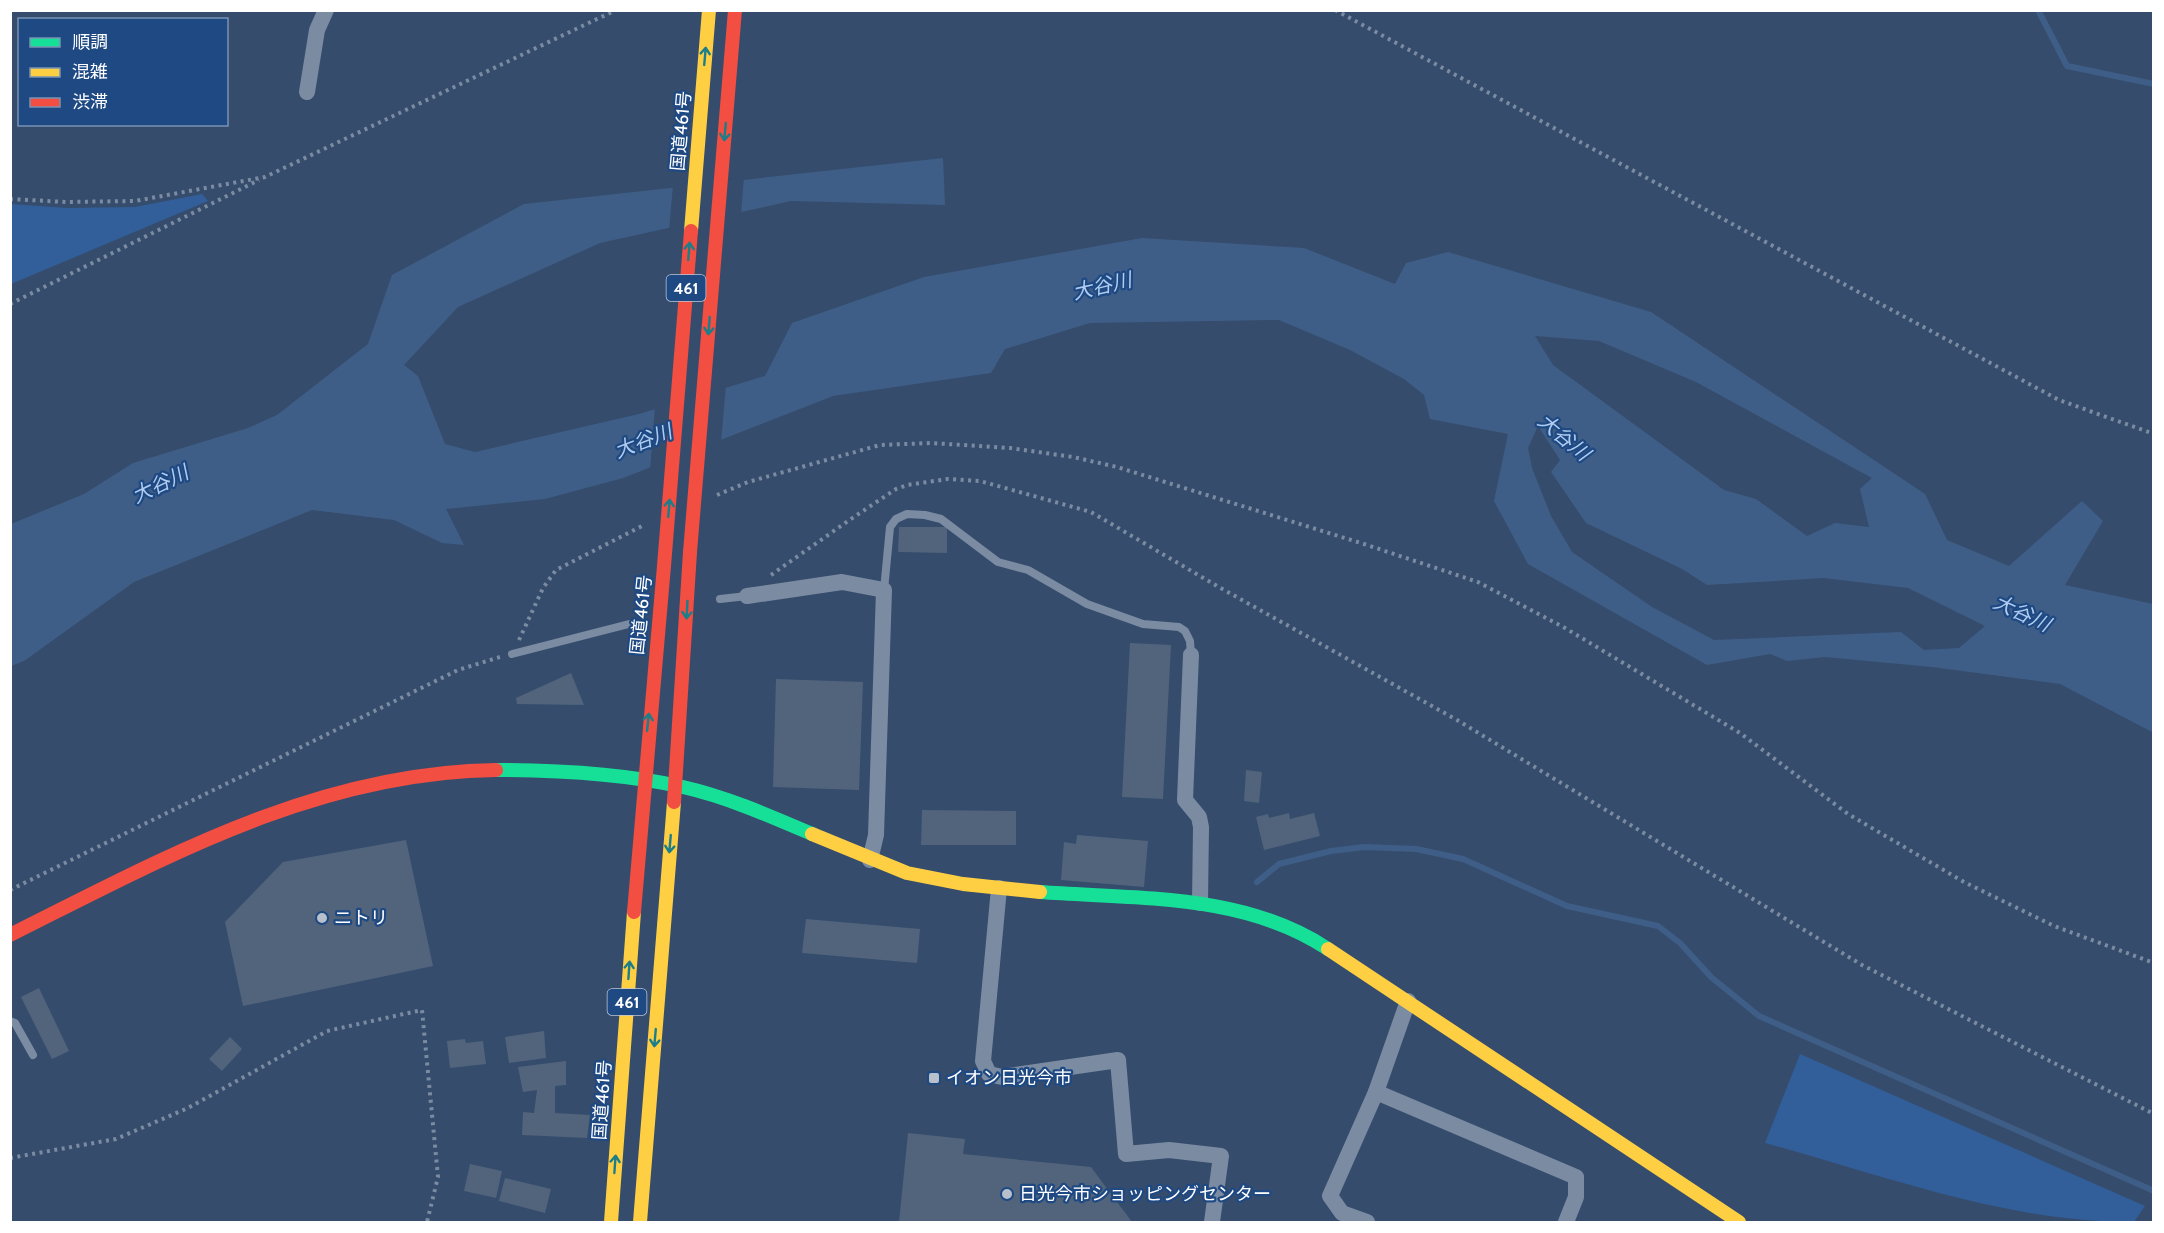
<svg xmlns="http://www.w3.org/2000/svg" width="2164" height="1233" font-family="Cabin,'Noto Sans JP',sans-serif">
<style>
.green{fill:#325f9a}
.water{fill:#3f5e87;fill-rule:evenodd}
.pier{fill:#354c6c}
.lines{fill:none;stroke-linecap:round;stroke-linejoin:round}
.stream{stroke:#3f5e87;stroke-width:6}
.building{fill:#51647c}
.path{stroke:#7b8ca2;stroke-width:4;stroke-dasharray:3 4.5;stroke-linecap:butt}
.lane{stroke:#7b8ca2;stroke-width:8}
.street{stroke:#7b8ca2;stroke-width:16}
.fast{stroke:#16e098;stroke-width:14}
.slow{stroke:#ffcf43;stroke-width:14}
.jam{stroke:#f24e42;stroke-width:14}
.slow-bridge{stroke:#ffcf43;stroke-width:14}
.jam-bridge{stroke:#f24e42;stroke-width:14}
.oneway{stroke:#1b7e8a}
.poi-dot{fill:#b8c0cc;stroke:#1e4983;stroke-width:2}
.labels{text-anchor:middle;stroke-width:4.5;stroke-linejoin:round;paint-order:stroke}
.shield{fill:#1e4983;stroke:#bcc8da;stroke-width:1.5}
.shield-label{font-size:16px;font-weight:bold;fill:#fff}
.street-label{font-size:18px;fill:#fff;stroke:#1e4983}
.poi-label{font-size:18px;fill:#fff;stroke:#1e4983;text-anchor:start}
.water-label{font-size:20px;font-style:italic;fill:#b0cdf1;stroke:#1e4983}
</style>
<rect width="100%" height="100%" fill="#354c6c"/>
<!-- green -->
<g class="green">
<polygon points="202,194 208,201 11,284 11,204 67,208 135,207"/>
<path d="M1800,1054L2145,1206L2134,1222C2009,1223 1885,1176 1765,1143Z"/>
</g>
<!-- water -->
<path class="water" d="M943,158L945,205L791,201L600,243L458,307L404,365L418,376L445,444L475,452L639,414L765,376L792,323L924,277L1142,238L1304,248L1395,284L1406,263L1448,252L1651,312L1925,494L1947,540L2009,566L2082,501L2103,521L2065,585L2153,604L2154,733L2060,684L1932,667L1825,657L1787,661L1770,654L1707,665L1528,564L1494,501L1508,434L1430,419L1424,395L1404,379L1350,350L1279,320L1090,323L1005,349L991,373L833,396L623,478L545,499L446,509L464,545L442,543L394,520L312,510L134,582L24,661L11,666V524L84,494L133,463L248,428L277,415L368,344L392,275L524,204ZM1535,336L1599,341L1696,382L1872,478L1860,489L1869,527L1835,523L1807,536L1756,499L1724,490L1553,365ZM1538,426L1560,460L1551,472L1586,523L1682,569L1707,585L1824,578L1908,588L1985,626L1959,648L1924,650L1901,632L1714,640L1652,607L1572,552L1551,516L1532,468L1528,448Z"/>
<!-- pier -->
<g class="pier">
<polygon points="744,177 741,215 669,231 673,185"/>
<polygon points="726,385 721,443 650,471 655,406"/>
</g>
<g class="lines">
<!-- stream -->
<g class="stream">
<polyline points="2038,10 2067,66 2154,84"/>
<polyline points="1257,882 1279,864 1331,851 1364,847 1416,849 1463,859 1567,906 1658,926 1680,943 1711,977 1759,1016 2154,1191"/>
</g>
</g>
<!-- building -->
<g class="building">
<polygon points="899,527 947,527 947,553 898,552"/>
<polygon points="1130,643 1171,645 1163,799 1122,797"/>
<polygon points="571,673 584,705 517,704 516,698"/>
<polygon points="776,679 863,682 859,790 773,787"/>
<polygon points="1246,770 1262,772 1259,803 1244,801"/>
<polygon points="922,810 1016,811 1016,845 921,845"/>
<polygon points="1289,813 1290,819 1314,813 1320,836 1264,850 1256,817 1268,814 1269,818"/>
<polygon points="1077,835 1148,841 1144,887 1061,880 1064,842 1076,844"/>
<polygon points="406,840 433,966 243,1006 225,922 283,862"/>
<polygon points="806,919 920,929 917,963 802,953"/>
<polygon points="39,988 69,1051 52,1059 21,997"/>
<polygon points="544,1031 546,1058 509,1063 505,1037"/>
<polygon points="230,1037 242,1049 222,1071 209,1059"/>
<polygon points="465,1039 466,1043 483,1041 486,1064 450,1068 447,1041"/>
<polygon points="566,1061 566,1085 555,1086 555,1113 590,1115 587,1138 522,1135 523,1112 534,1113 537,1090 523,1092 518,1067"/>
<polygon points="908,1133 965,1139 963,1154 1091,1167 1132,1222 899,1222"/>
<polygon points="470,1164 502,1171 496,1198 464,1191"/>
<polygon points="505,1178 551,1189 545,1213 499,1201"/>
</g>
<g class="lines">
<!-- path -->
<g class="path">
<polyline points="1335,10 2059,400 2154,434"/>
<polyline points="10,199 66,202 135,201 265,177 616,10"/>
<polyline points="10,304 259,180"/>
<polyline points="717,495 748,482 880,445 931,443 1010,448 1073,457 1117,467 1364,544 1478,582 1565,628 1740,733 1848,814 1964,882 2054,926 2154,963"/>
<polyline points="771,575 848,521 896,489 907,485 948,479 980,481 1091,512 1217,586 1457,720 1862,965 2154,1114"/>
<polyline points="519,640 543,588 556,570 644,525"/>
<polyline points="10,890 458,670 500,657"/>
<polyline points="10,1158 116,1139 188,1108 327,1031 422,1010 438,1177 427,1222"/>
</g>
<!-- lane -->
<g class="lane">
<polyline points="884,590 890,527 896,519 907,514 925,515 941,519 998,562 1028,570 1087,604 1143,624 1179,627 1185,631 1190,641 1191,655"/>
<polyline points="720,599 747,596"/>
<polyline points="512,654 629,624"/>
<polyline points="10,1021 15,1023 33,1055"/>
</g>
<!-- street -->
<g class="street">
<polyline points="307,92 317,30 326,10"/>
<polyline points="747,596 842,582 884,590 876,835 870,860"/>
<polyline points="1191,655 1185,800 1199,817 1201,827 1200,903"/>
<polyline points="999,888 983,1061 989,1074 1002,1077 1118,1060 1126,1154 1169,1150 1221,1156 1212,1222"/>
<polyline points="1376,1092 1576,1177 1576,1197 1566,1222"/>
<polyline points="1367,1222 1342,1213 1330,1196 1376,1092 1408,1001"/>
</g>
<!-- fast -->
<g class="fast">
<path d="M496,770C556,770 625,774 683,787C727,797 770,816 812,834"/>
<path d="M1040,892C1137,899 1244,893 1328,949"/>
</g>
<!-- slow -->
<g class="slow">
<polyline points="812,834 907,873 963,884 1040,892"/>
<polyline points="1328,949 1739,1222"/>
<polyline points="611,1222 634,912"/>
<polyline points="640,1222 674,802"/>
</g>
<!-- jam -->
<g class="jam">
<polyline points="674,802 690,552"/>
<polyline points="634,912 664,566"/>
<path d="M10,935C164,858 318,772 496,770"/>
</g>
<!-- slow-bridge -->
<polyline class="slow-bridge" points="691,231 709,10"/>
<!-- jam-bridge -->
<g class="jam-bridge">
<polyline points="690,552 735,10"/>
<polyline points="664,566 691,231"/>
</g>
</g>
<!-- one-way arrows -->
<defs><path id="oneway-shaft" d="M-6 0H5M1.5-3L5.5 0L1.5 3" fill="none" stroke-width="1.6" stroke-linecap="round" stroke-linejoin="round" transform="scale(1.5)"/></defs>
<g class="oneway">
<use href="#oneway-shaft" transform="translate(705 56) rotate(-85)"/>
<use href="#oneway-shaft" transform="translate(725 132) rotate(95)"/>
<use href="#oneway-shaft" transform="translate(689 251) rotate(-85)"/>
<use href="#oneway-shaft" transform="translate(709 326) rotate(95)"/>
<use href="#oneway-shaft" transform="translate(669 508) rotate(-85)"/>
<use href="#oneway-shaft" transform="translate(687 610) rotate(93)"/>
<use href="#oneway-shaft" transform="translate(648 722) rotate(-84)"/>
<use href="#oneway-shaft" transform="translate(670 844) rotate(95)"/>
<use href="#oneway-shaft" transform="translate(629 970) rotate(-86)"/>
<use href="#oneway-shaft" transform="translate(655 1038) rotate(95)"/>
<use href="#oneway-shaft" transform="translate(615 1164) rotate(-86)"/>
</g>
<!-- markers -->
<g class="poi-dot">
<circle cx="322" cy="918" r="6"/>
<rect x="928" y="1072" width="12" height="12" rx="3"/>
<circle cx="1007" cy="1194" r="6"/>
</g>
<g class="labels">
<!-- shield labels -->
<g class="shield">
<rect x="666.5" y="275" width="39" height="26" rx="4.5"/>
<rect x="607.5" y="989" width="39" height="26" rx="4.5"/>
</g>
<g class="shield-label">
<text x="686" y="294">461</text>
<text x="627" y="1008">461</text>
</g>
<!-- street labels -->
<g class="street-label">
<text transform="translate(681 131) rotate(-85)" y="6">国道461号</text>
<text transform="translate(641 615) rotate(-84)" y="6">国道461号</text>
<text transform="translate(602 1100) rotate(-86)" y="6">国道461号</text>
</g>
<!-- poi labels -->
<g class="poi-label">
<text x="334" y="924">ニトリ</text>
<text x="946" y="1084">イオン日光今市</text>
<text x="1019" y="1200">日光今市ショッピングセンター</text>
</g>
<!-- water labels -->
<g class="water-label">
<text transform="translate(1102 286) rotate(-13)" y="7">大谷川</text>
<text transform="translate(1564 437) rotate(40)" y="7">大谷川</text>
<text transform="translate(643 441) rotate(-21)" y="7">大谷川</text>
<text transform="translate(160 484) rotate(-26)" y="7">大谷川</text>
<text transform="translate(2022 613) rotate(25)" y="7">大谷川</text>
</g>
</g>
<!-- border -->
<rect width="2164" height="1233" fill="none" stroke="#ffffff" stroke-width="24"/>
<!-- legend -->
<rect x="18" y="18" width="210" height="108" fill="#1e4983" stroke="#7892b5" stroke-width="1.5"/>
<rect x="30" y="38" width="30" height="9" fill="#16e098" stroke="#7892b5" stroke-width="1.5"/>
<text x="72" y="48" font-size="18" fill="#ffffff">順調</text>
<rect x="30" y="68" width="30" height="9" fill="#ffcf43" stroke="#7892b5" stroke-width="1.5"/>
<text x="72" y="78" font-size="18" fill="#ffffff">混雑</text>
<rect x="30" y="98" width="30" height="9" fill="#f24e42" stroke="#7892b5" stroke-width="1.5"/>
<text x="72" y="108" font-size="18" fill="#ffffff">渋滞</text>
</svg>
